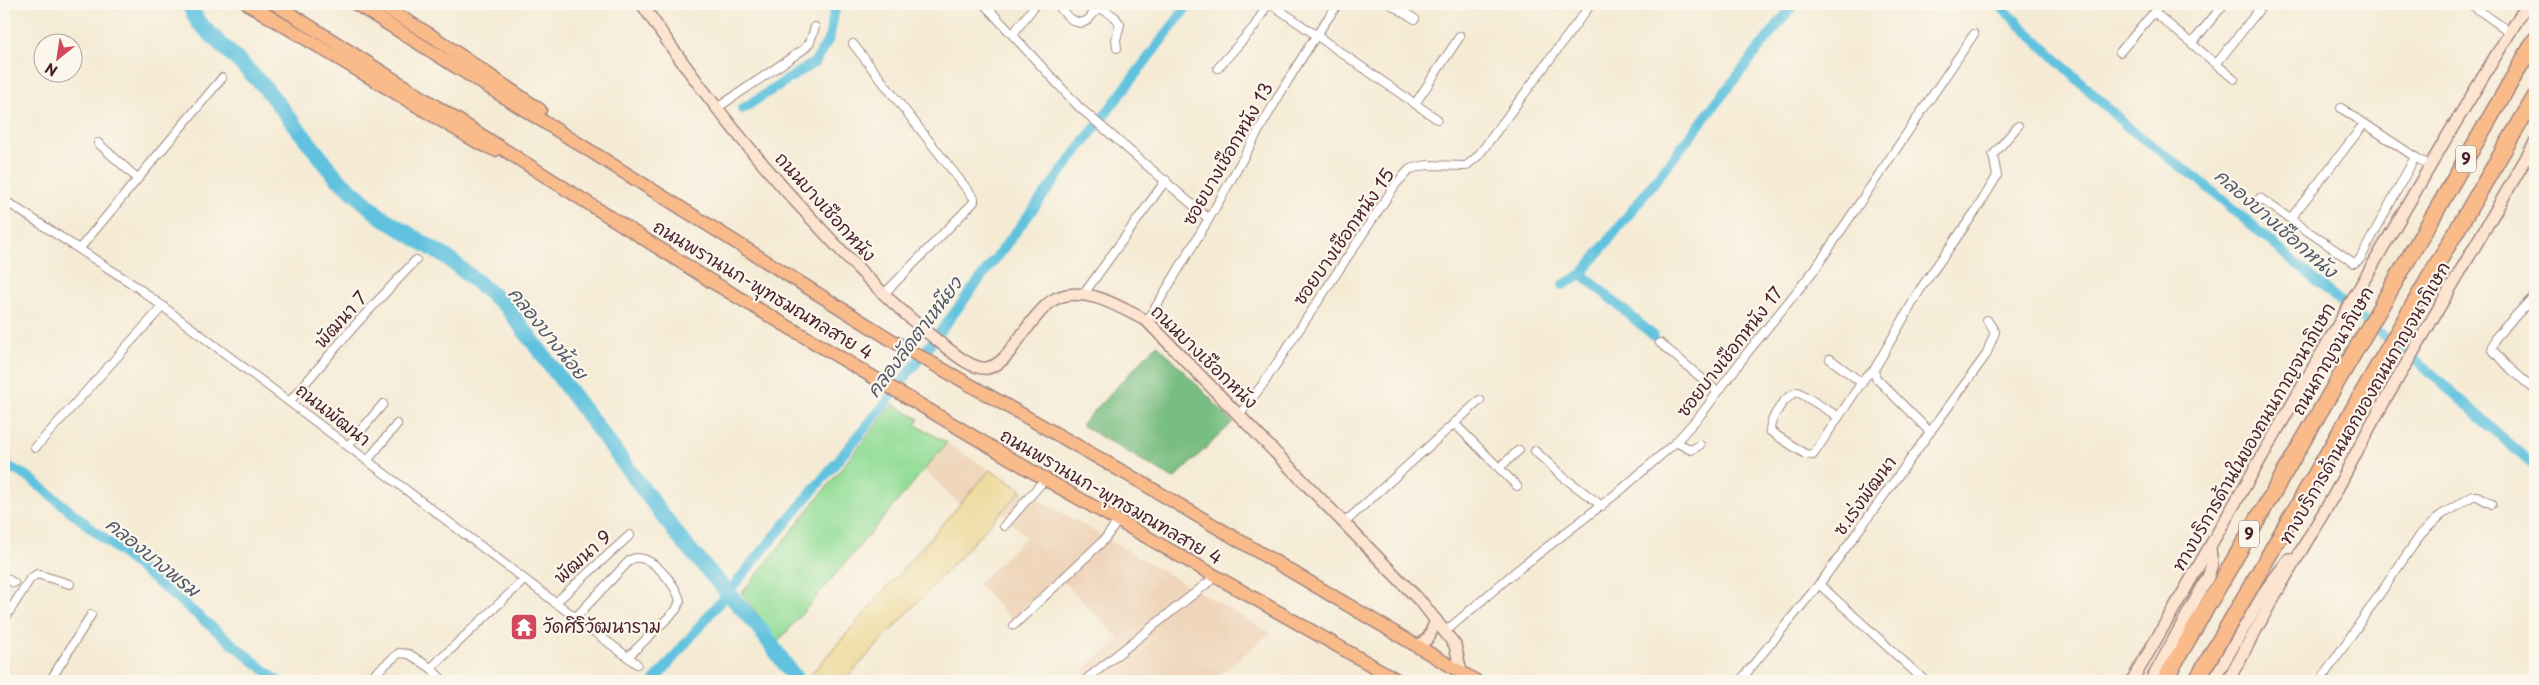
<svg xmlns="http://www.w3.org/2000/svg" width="2539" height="685" font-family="'Playpen Sans','Playpen Sans Thai',sans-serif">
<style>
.built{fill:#efd6bb}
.green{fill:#95de99;stroke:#707e62}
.forest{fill:#78bd81;stroke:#616e56}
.sand{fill:#eeda9e;stroke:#9c7c64}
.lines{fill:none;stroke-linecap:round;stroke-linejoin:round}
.canal{stroke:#60c2de;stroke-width:10}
.river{stroke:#60c2de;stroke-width:16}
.street-casing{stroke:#a08580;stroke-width:10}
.secondary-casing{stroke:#a08580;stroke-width:14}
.primary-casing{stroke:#a08580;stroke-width:15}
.highway-casing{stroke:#a08580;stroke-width:18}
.street{stroke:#fff;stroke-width:8}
.secondary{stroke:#fde4d1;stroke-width:11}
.primary{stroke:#fabb8b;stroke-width:12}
.highway{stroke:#fabb8b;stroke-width:15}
.labels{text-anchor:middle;stroke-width:4.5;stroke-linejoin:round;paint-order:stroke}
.shield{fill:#fbf7ec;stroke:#7f6065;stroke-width:1}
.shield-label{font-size:16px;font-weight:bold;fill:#4a1f2b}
.street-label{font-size:18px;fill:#4a1f2b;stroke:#fbf7ec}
.poi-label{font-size:18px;fill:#4a1f2b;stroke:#fbf7ec;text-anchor:start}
.water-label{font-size:19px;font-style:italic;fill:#52586a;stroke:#fbf7ec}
</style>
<rect width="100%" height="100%" fill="#fbf7ec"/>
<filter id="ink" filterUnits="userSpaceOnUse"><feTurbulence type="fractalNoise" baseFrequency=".02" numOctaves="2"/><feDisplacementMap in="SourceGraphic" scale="10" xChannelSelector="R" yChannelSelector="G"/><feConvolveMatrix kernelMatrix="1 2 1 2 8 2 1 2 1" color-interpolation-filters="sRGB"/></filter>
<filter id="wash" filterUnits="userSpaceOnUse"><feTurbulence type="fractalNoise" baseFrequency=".0096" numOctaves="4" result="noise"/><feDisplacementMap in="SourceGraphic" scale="20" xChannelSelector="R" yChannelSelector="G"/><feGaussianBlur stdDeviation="1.12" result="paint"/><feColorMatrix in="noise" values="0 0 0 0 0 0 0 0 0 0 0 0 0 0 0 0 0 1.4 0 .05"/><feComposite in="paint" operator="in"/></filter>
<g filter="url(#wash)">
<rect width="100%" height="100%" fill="#f5ebd5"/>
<!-- built -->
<g class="built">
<polygon points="947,443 990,470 960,504 924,470"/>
<polygon points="1022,490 1271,633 1212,681 1092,681 1083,669 1120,639 1058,577 1011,619 978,584 1026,537 1002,513"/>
</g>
<!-- green -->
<polygon class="green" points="893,404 919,419 916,425 947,443 778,642 742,593"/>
<!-- forest -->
<polygon class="forest" points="1157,344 1233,422 1174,479 1081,425"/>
<!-- sand -->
<polygon class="sand" points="990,470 1022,490 844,681 807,681 806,680"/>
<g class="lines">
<!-- canal -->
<g class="canal">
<polyline points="1998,4 2131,130 2198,179 2342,303 2431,373 2535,467"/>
<polyline points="742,109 815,62 829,39 836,4"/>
<polyline points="1582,274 1654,336"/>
<polyline points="1563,285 1582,274 1794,4"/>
<polyline points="4,464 30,478 278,681"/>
<polyline points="654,681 885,404 1189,4"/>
</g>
<!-- river -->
<polyline class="river" points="189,4 198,22 262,84 337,178 380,216 449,259 506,306 682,541 760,629 797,681"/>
</g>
</g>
<g filter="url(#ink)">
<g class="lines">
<!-- street casing -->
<g class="street-casing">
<g id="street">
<polyline points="984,4 1079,107 1209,219"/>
<path d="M1057,4C1064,13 1077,30 1089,19C1093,14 1095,10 1102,9L1115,17L1120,24L1116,40L1117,48"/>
<polyline points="1271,4 1437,119"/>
<polyline points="1390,4 1415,19"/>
<polyline points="2470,4 2510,32"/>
<polyline points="2154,12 2234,79"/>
<polyline points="1013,34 1036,4"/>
<polyline points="2192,43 2224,4"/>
<polyline points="853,44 974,198 974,202 883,295"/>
<polyline points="2120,52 2161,4"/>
<polyline points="2217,63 2262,6"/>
<polyline points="1218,68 1254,27 1268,4"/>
<polyline points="1415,104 1460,36"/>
<polyline points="717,108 804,49 810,42 815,27"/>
<polyline points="2341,108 2415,157"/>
<polyline points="98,143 137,178"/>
<polyline points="2260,198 2354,263 2360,259 2415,157 2431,166"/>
<polyline points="4,200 137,287 637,664"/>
<polyline points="2291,218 2364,124"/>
<polyline points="80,248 222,78"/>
<polyline points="1083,295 1166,180"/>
<polyline points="2535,295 2496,337 2492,349 2505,364 2535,390"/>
<path d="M1147,321C1170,284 1192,247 1214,210C1254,140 1291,69 1338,4"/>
<polyline points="1660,343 1718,392"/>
<polyline points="1830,359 1862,383"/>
<polyline points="290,401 357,323 416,260"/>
<polyline points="1240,414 1263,384 1396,184 1410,169 1427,165 1466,166 1478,156 1591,4"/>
<path d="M1839,417L1798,392C1785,395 1770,418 1770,431L1805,454L1813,455L1866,376L1874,370"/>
<polyline points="1454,423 1517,486"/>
<polyline points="1930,432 1876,378 1874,370 1921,288 1977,209 1997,176 1993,155 2018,126"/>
<polyline points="1676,442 1691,450 1700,445"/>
<polyline points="348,446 383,404"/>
<polyline points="35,448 163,306"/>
<polyline points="1535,451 1562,476 1602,506"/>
<polyline points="367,461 397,424"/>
<polyline points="1499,468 1519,450"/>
<polyline points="1343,524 1480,400"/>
<polyline points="1004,526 1045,479"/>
<polyline points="4,577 14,583"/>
<polyline points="1819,584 1925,681"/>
<polyline points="555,603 630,535"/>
<path d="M576,617L630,560C648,549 677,585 680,601L676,610L628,657"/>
<polyline points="4,620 30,579 37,574 70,584"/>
<polyline points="1014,625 1104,540 1118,521"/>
<polyline points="1446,631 1515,572 1621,490 1676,442 1703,412 1747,353 1815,269 1974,34"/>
<polyline points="431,668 443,681"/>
<polyline points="50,681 91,615"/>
<polyline points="366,681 399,653 409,654 431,668 524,580"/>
<polyline points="1084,681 1215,577"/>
<polyline points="1740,681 1824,578 1986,355 1995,332 1987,320"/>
<polyline points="2320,681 2421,534 2441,515 2473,496 2477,496 2492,504"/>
</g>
</g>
<!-- secondary casing -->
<g class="secondary-casing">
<g id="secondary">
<path d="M642,4C695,84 755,159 821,229C858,269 895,308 938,341C950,350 971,370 987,368C998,366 1007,356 1013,347C1023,334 1041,306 1055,299C1085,284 1121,308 1147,321L1423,604L1455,645L1461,672"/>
<polyline points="1419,646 1429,637 1436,620"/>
<polyline points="2132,681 2448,135 2527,4"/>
<polyline points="2151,681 2208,577 2212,564 2210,549"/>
<polyline points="2213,681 2267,588 2289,559"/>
<polyline points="2228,681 2275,595 2334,495 2373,421 2535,143"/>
</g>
</g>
<!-- primary casing -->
<g class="primary-casing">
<g id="primary">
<polyline points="248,4 479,143 495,150"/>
<polyline points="275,4 709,280 1045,479 1399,681"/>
<polyline points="356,4 893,341 1139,481 1476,681"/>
<polyline points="379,4 432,36 540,110"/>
</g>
</g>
<!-- highway casing -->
<g class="highway-casing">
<g id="highway">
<polyline points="2164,681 2535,40"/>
<path d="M2196,681C2309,487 2420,291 2535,97"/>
</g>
</g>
<!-- street -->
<use href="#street" class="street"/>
<!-- secondary -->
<use href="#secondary" class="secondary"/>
<!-- primary -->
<use href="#primary" class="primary"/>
<!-- highway -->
<use href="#highway" class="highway"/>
</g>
</g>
<!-- icons -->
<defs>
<g id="temple-square" transform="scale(1.4375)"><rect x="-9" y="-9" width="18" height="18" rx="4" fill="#d1495b" stroke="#fbf7ec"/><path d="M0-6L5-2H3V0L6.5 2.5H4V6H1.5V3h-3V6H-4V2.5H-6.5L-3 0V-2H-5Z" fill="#fff"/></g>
</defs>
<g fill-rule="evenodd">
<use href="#temple-square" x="524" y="627"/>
</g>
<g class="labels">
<!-- shield labels -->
<g class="shield">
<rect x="2456" y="145.5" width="20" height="27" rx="4"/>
<rect x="2239" y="520.5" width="20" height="27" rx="4"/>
</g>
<g class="shield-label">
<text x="2466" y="165">9</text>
<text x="2249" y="540">9</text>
</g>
<!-- street labels -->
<g class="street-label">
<text transform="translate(1228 154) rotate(-60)" y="6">ซอยบางเชือกหนัง 13</text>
<text transform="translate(825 207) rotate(48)" y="6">ถนนบางเชือกหนัง</text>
<text transform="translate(1344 237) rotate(-55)" y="6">ซอยบางเชือกหนัง 15</text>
<text transform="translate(763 290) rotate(31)" y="6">ถนนพรานนก-พุทธมณฑลสาย 4</text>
<text transform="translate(341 320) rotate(-48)" y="6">พัฒนา 7</text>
<text transform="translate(2333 351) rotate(-60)" y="6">ถนนกาญจนาภิเษก</text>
<text transform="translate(1730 352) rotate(-52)" y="6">ซอยบางเชือกหนัง 17</text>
<text transform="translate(1204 357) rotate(44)" y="6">ถนนบางเชือกหนัง</text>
<text transform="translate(2365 403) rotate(-60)" y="6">ทางบริการด้านนอกของถนนกาญจนาภิเษก</text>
<text transform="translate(333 415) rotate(38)" y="6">ถนนพัฒนา</text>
<text transform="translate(2254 437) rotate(-60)" y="6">ทางบริการด้านในของถนนกาญจนาภิเษก</text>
<text transform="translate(1865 496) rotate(-54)" y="6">ซ.เร่งพัฒนา</text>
<text transform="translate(1111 497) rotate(30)" y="6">ถนนพรานนก-พุทธมณฑลสาย 4</text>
<text transform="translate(583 557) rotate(-42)" y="6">พัฒนา 9</text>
</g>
<!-- poi labels -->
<g class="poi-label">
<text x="543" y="633">วัดศิริวัฒนาราม</text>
</g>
<!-- water labels -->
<g class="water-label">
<text transform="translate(2276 223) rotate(41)" y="7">คลองบางเชือกหนัง</text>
<text transform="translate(548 333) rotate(51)" y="7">คลองบางน้อย</text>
<text transform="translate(914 337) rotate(-53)" y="7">คลองลัดตาเหนียว</text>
<text transform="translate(153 557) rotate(39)" y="7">คลองบางพรม</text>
</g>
</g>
<!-- margin -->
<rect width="2539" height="685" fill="none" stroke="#fbf7ec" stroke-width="20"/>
<!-- north arrow -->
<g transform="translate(58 58) rotate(210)"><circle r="24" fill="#fbf7ec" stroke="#b4a19f"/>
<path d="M0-4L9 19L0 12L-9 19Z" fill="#d1495b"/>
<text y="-8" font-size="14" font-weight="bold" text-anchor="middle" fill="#4a1f2b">N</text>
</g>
</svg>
